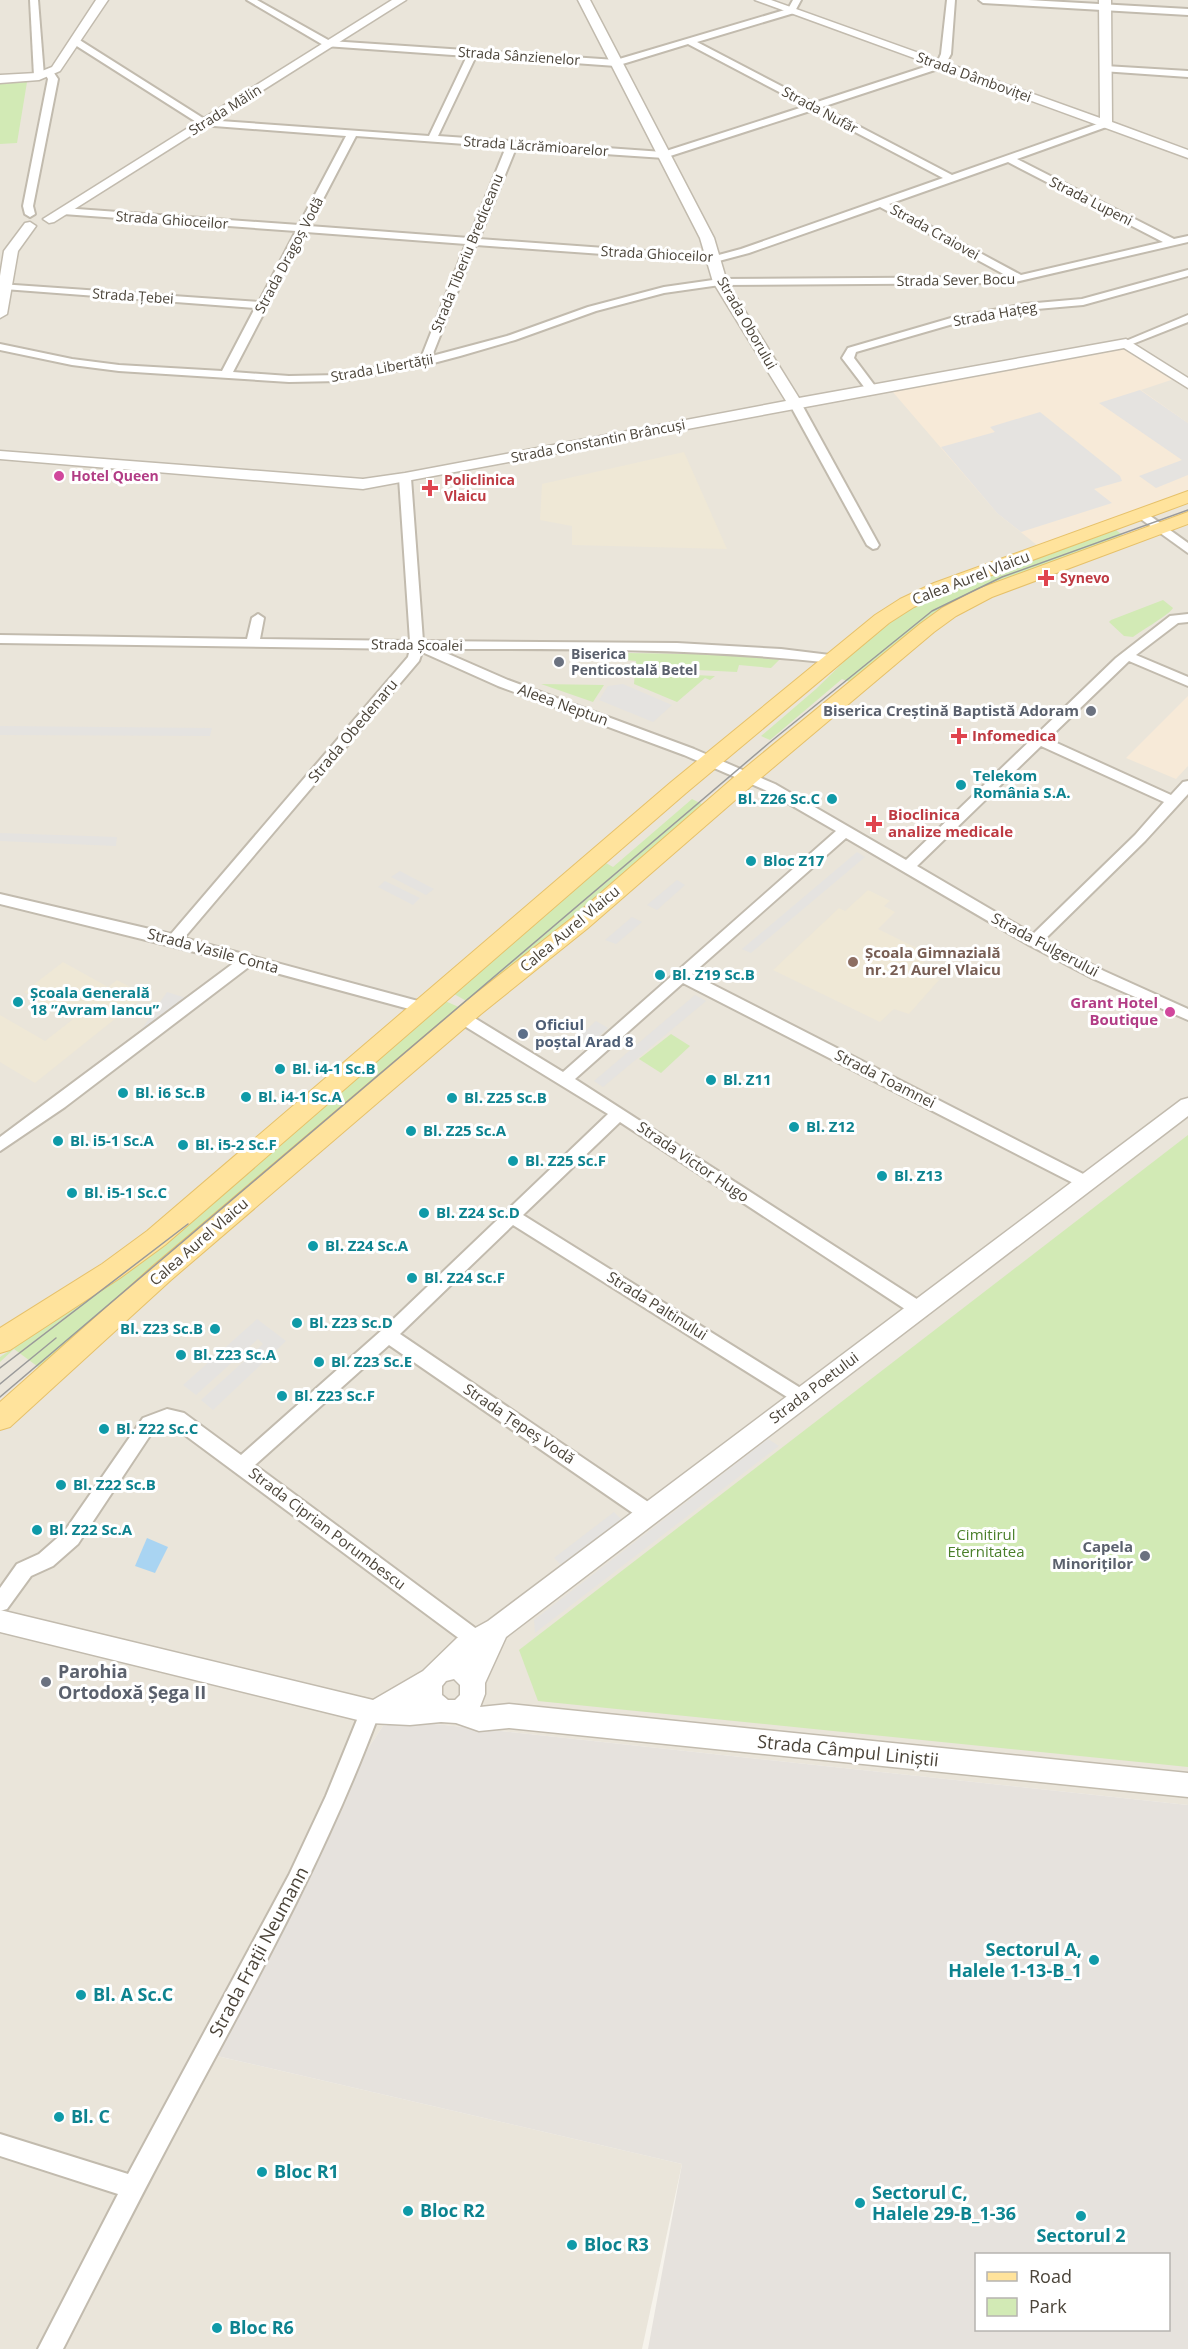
<svg xmlns="http://www.w3.org/2000/svg" width="1188" height="2349" font-family="'Open Sans',sans-serif">
<style>
.residential{fill:#eae5da}
.commercial{fill:#f7ead8}
.industrial{fill:#e6e2dd;fill-rule:evenodd}
.education{fill:#efe8d6}
.green{fill:#d2eab5}
.parking{fill:#e5e3e0}
.water{fill:#a9d4f2}
.lines{fill:none;stroke-linecap:round;stroke-linejoin:round}
.minor-casing{stroke:#c2bbae;stroke-width:4}
.tertiary-casing{stroke:#c2bbae;stroke-width:3}
.primary-casing{stroke:#e6c16a;stroke-width:2}
.minor{fill:#fff;fill-rule:evenodd}
.tertiary{fill:#fff;fill-rule:evenodd}
.primary{fill:#ffe39c;fill-rule:evenodd}
.tram{stroke:#9a9a9a;stroke-width:1.5}
.hotel-dot{fill:#d1479c;stroke:#fff;stroke-width:2}
.health-dot{fill:#e0444e;stroke:#fff;stroke-width:2}
.worship-dot{fill:#6b7280;stroke:#fff;stroke-width:2}
.culture-dot{fill:#0f9aa8;stroke:#fff;stroke-width:2}
.education-dot{fill:#8d6e63;stroke:#fff;stroke-width:2}
.service-dot{fill:#5c6f8a;stroke:#fff;stroke-width:2}
.labels{text-anchor:middle;stroke-width:6;stroke-linejoin:round;paint-order:stroke}
.far-street-label{font-size:14px;fill:#4b4439;stroke:#fff}
.far-hotel-label{font-size:14px;font-weight:bold;fill:#b23c85;stroke:#fff;text-anchor:start}
.far-health-label{font-size:14px;font-weight:bold;fill:#be3a42;stroke:#fff;text-anchor:start}
.far-worship-label{font-size:14px;font-weight:bold;fill:#5b616d;stroke:#fff;text-anchor:start}
.street-label{font-size:15px;fill:#4b4439;stroke:#fff}
.worship-label{font-size:15px;font-weight:bold;fill:#5b616d;stroke:#fff;text-anchor:end}
.health-label{font-size:15px;font-weight:bold;fill:#be3a42;stroke:#fff;text-anchor:start}
.culture-label{font-size:15px;font-weight:bold;fill:#0d838f;stroke:#fff;text-anchor:start}
.education-label{font-size:15px;font-weight:bold;fill:#785e54;stroke:#fff;text-anchor:start}
.hotel-label{font-size:15px;font-weight:bold;fill:#b23c85;stroke:#fff;text-anchor:end}
.service-label{font-size:15px;font-weight:bold;fill:#4e5e75;stroke:#fff;text-anchor:start}
.park-label{font-size:15px;fill:#4a7f2a;stroke:#fff}
.near-worship-label{font-size:18px;font-weight:bold;fill:#5b616d;stroke:#fff;text-anchor:start}
.near-street-label{font-size:18px;fill:#4b4439;stroke:#fff}
.near-culture-label{font-size:18px;font-weight:bold;fill:#0d838f;stroke:#fff;text-anchor:start}
</style>
<rect width="100%" height="100%" fill="#f6f3ec"/>
<!-- residential -->
<polygon class="residential" points="0,0 1188,0 1188,1805 407,1721 383,1726 367,1750 217,2056 682,2164 642,2349 0,2349"/>
<!-- commercial -->
<g class="commercial">
<polygon points="1127,348 1174,379 1141,390 1188,423 1188,497 1043,550 997,513 892,391"/>
<polygon points="1188,696 1188,766 1176,779 1126,758"/>
</g>
<!-- industrial -->
<path class="industrial" d="M407,1721L1188,1805V2349H648L682,2164L217,2056L367,1750L383,1726ZM976,2254H1168V2330H976Z"/>
<!-- education -->
<g class="education">
<polygon points="684,452 727,549 572,545 572,526 540,520 542,484"/>
<polygon points="868,890 890,901 884,906 895,912 878,929 931,955 917,969 939,980 909,1014 894,1009 880,1022 773,970 839,908 845,911"/>
<polygon points="63,962 108,987 117,980 145,995 35,1083 0,1062 0,1015 45,1041 72,1020 24,992"/>
</g>
<!-- green -->
<g class="green">
<polygon points="27,82 17,143 0,144 0,83"/>
<polygon points="1116,530 1125,537 960,599 934,613 850,682 842,679 770,740 761,736 816,689 859,647 893,619 920,603 977,580"/>
<path d="M1163,600L1173,608C1170,614 1141,631 1133,637L1124,636L1109,622L1111,620Z"/>
<polygon points="626,653 772,655 781,658 771,668 739,665 737,672 636,667 636,661 626,660"/>
<polygon points="635,672 715,676 710,680 705,678 677,702 634,684"/>
<polygon points="541,684 604,685 593,702"/>
<polygon points="692,799 704,805 470,1003 454,994 606,863 613,867"/>
<polygon points="445,1001 461,1008 45,1372 14,1349 0,1362 0,1357 74,1308 126,1270"/>
<polygon points="671,1034 690,1046 661,1073 639,1059"/>
<polygon points="1188,1135 1188,1767 538,1701 519,1650"/>
</g>
<!-- parking -->
<g class="parking">
<polygon points="1140,390 1188,423 1188,475 1156,488 1139,476 1182,460 1099,403"/>
<polygon points="1040,412 1120,476 1122,481 1094,489 1112,503 1021,532 997,513 941,447 995,432 990,427"/>
<polygon points="623,684 672,705 653,722 599,700 608,686"/>
<polygon points="0,726 212,728 210,736 0,735"/>
<polygon points="0,833 117,837 116,846 0,841"/>
<polygon points="857,852 865,857 751,953 742,949"/>
<polygon points="400,871 434,889 426,895 391,877"/>
<polygon points="677,880 685,885 657,910 647,905"/>
<polygon points="385,881 420,898 413,905 378,887"/>
<polygon points="632,917 642,922 616,944 605,940"/>
<polygon points="167,992 186,998 152,1030 142,1029"/>
<polygon points="695,995 706,1001 603,1087 594,1081"/>
<polygon points="596,1021 608,1028 587,1047 575,1040"/>
<polygon points="257,1319 286,1341 213,1410 201,1400 263,1344 258,1339 196,1395 183,1385"/>
<polygon points="768,1439 779,1446 535,1633 534,1620"/>
<polygon points="614,1512 622,1520 563,1567 554,1558"/>
</g>
<!-- water -->
<polygon class="water" points="147,1538 168,1547 155,1573 135,1566"/>
<g class="lines">
<!-- minor casing -->
<g class="minor-casing">
<g id="minor">
<polygon points="30,0 38,0 44,76 39,79 34,76"/>
<path d="M247,0H257L330,41L616,60L788,9L793,0H801L794,13L697,42L814,103L937,63L941,54L947,0H955L951,54L944,67L822,107L952,175L1103,122H1109V126L1017,159L1174,239L1188,236V242L1011,283L720,285L664,293L596,311L515,340L460,356L426,365L340,381L289,382L119,371L72,365L0,350V344L72,359L119,365L222,371L255,308L4,289L0,288V284L259,302L296,231L63,214L58,211L63,208L299,225L346,136L201,125L72,43V39H78L206,120L429,136L467,56L325,46ZM688,44L806,106L663,152L438,136L476,56L616,66ZM813,110L943,178L741,249L715,256L479,239L516,148L664,158ZM356,136L506,147L469,238L309,226ZM1008,162L1163,242L1021,275L889,204ZM880,207L1009,277L720,279L664,287L588,307L507,336L432,356L476,245L715,262L749,253ZM306,232L466,244L421,358L340,375L289,376L233,372Z"/>
<polygon points="979,0 1028,0 1188,9 1188,15 983,3"/>
<polygon points="1105,66 1188,71 1188,77 1102,71 1102,67"/>
<polygon points="49,69 52,70 58,79 33,206 35,214 30,217 25,214 23,206 48,79 44,72"/>
<polygon points="1188,270 1188,276 1083,305 1025,310 953,324 856,352 854,358 878,390 876,392 868,392 842,358 848,348 951,318 1025,304 1082,299"/>
<polygon points="1188,315 1188,322 1130,345 1122,345 1121,343"/>
<polygon points="795,400 801,403 879,545 877,548 873,549 867,545 789,403"/>
<path d="M405,474L411,478L423,641L677,643L781,649L838,656L840,659L838,662L833,663C701,648 569,649 437,649L508,680L694,749L775,784L906,860L1116,658L1170,616L1188,614V622L1178,623L1136,655L1188,677V686L1129,661L1048,739L1171,795L1183,782L1188,781V794L1145,841L1044,940L1104,971L1188,1009V1020L1094,979L1029,945L846,838L692,974L1093,1179L1095,1183L1093,1187L1087,1189L1081,1187L683,983L575,1079L926,1305L929,1310L926,1315L920,1317L914,1315L620,1122L523,1215L807,1392L810,1397L807,1402L801,1404L795,1402L513,1225L400,1334L657,1508L659,1514L657,1520L650,1522L643,1520L389,1345L255,1465L482,1633L485,1639L482,1645L475,1648L468,1645L170,1424L155,1428L78,1544L53,1566L31,1576L7,1609L0,1611V1588L17,1564L39,1554L64,1532L143,1418L167,1409L184,1413L241,1455L382,1330L608,1114L458,1022L455,1018L458,1014H468L563,1072L836,831L765,790L684,755L498,686L422,652L419,661L184,938L429,1004L432,1008L429,1012L424,1013L250,966L65,1107L0,1151V1137L235,962L0,904V894L171,934L408,657L410,649L0,643V635L247,639L252,618L258,614L264,618L260,639L410,641L399,478ZM1041,746L1164,802L1135,835L1033,934L917,866Z"/>
<polygon points="1142,510 1188,543 1188,553 1138,517 1136,514"/>
<path d="M370,1702L377,1705L380,1711C331,1844 264,1967 197,2091C151,2176 107,2263 63,2349H38L118,2194L0,2156V2134L128,2174L289,1875L326,1796L363,1705Z"/>
</g>
</g>
<!-- tertiary casing -->
<g class="tertiary-casing">
<g id="tertiary">
<polygon points="96,0 108,0 60,71 39,80 0,83 0,75 37,73 52,67"/>
<polygon points="392,0 406,0 54,222 49,223 43,219"/>
<polygon points="578,0 590,0 714,238 727,282 799,398 1126,339 1188,378 1188,388 1124,348 363,489 0,459 0,451 363,479 405,473 786,401 713,282 700,238"/>
<polygon points="755,0 771,0 1100,118 1099,0 1111,0 1112,122 1188,150 1188,158"/>
<polygon points="30,222 36,226 18,251 7,314 0,318 0,276 4,251 25,223"/>
<path d="M1188,1098V1116L506,1637L485,1683V1694L480,1707L509,1704L1188,1773V1797L509,1728L479,1731L456,1723L441,1722L410,1725L370,1723L0,1632V1610L373,1700L423,1671L457,1638L488,1621L1181,1100ZM454,1679L460,1685V1695L455,1700H448L442,1695V1686L446,1681Z"/>
</g>
</g>
<!-- primary casing -->
<g class="primary-casing">
<g id="primary">
<polygon points="1188,491 1188,503 948,591 914,607 889,623 686,793 165,1245 120,1278 10,1350 0,1353 0,1328 102,1264 147,1231 670,783 875,615 900,599 934,583"/>
<polygon points="1188,512 1188,524 992,597 956,616 934,632 756,782 588,928 481,1014 171,1280 10,1427 0,1430 0,1402 153,1266 465,1002 572,918 740,772 920,624 942,608 978,589"/>
</g>
</g>
<!-- minor -->
<use href="#minor" class="minor"/>
<!-- tertiary -->
<use href="#tertiary" class="tertiary"/>
<!-- primary -->
<use href="#primary" class="primary"/>
<!-- tram -->
<g class="tram">
<polyline points="0,1368 188,1224"/>
<polyline points="0,1384 56,1338"/>
<polyline points="0,1397 769,743 932,611 1002,577 1188,510"/>
</g>
</g>
<!-- markers -->
<g class="hotel-dot">
<circle cx="59" cy="476" r="6"/>
<circle cx="1170" cy="1012" r="6"/>
</g>
<g class="health-dot">
<path d="M427 479h6v6h6v6h-6v6h-6v-6h-6v-6h6z"/>
<path d="M1043 569h6v6h6v6h-6v6h-6v-6h-6v-6h6z"/>
<path d="M956 727h6v6h6v6h-6v6h-6v-6h-6v-6h6z"/>
<path d="M871 815h6v6h6v6h-6v6h-6v-6h-6v-6h6z"/>
</g>
<g class="worship-dot">
<circle cx="559" cy="662" r="6"/>
<circle cx="1091" cy="711" r="6"/>
<circle cx="1145" cy="1556" r="6"/>
<circle cx="46" cy="1682" r="6"/>
</g>
<g class="culture-dot">
<circle cx="961" cy="785" r="6"/>
<circle cx="832" cy="799" r="6"/>
<circle cx="751" cy="861" r="6"/>
<circle cx="660" cy="975" r="6"/>
<circle cx="18" cy="1002" r="6"/>
<circle cx="280" cy="1069" r="6"/>
<circle cx="711" cy="1080" r="6"/>
<circle cx="123" cy="1093" r="6"/>
<circle cx="246" cy="1097" r="6"/>
<circle cx="452" cy="1098" r="6"/>
<circle cx="794" cy="1127" r="6"/>
<circle cx="411" cy="1131" r="6"/>
<circle cx="58" cy="1141" r="6"/>
<circle cx="183" cy="1145" r="6"/>
<circle cx="513" cy="1161" r="6"/>
<circle cx="882" cy="1176" r="6"/>
<circle cx="72" cy="1193" r="6"/>
<circle cx="424" cy="1213" r="6"/>
<circle cx="313" cy="1246" r="6"/>
<circle cx="412" cy="1278" r="6"/>
<circle cx="297" cy="1323" r="6"/>
<circle cx="215" cy="1329" r="6"/>
<circle cx="181" cy="1355" r="6"/>
<circle cx="319" cy="1362" r="6"/>
<circle cx="282" cy="1396" r="6"/>
<circle cx="104" cy="1429" r="6"/>
<circle cx="61" cy="1485" r="6"/>
<circle cx="37" cy="1530" r="6"/>
<circle cx="1094" cy="1960" r="6"/>
<circle cx="81" cy="1995" r="6"/>
<circle cx="59" cy="2117" r="6"/>
<circle cx="262" cy="2172" r="6"/>
<circle cx="860" cy="2203" r="6"/>
<circle cx="408" cy="2211" r="6"/>
<circle cx="1081" cy="2216" r="6"/>
<circle cx="572" cy="2245" r="6"/>
<circle cx="217" cy="2328" r="6"/>
</g>
<circle class="education-dot" cx="853" cy="962" r="6"/>
<circle class="service-dot" cx="523" cy="1034" r="6"/>
<g class="labels">
<!-- far-street labels -->
<g class="far-street-label">
<text transform="translate(519 56) rotate(4)" y="5">Strada Sânzienelor</text>
<text transform="translate(974 77) rotate(20)" y="5">Strada Dâmboviței</text>
<text transform="translate(225 110) rotate(-32)" y="5">Strada Mălin</text>
<text transform="translate(820 110) rotate(28)" y="5">Strada Nufăr</text>
<text transform="translate(536 146) rotate(4)" y="5">Strada Lăcrămioarelor</text>
<text transform="translate(1091 201) rotate(27)" y="5">Strada Lupeni</text>
<text transform="translate(172 220) rotate(4)" y="5">Strada Ghioceilor</text>
<text transform="translate(935 232) rotate(29)" y="5">Strada Craiovei</text>
<text transform="translate(467 253) rotate(-68)" y="5">Strada Tiberiu Brediceanu</text>
<text transform="translate(657 254) rotate(3)" y="5">Strada Ghioceilor</text>
<text transform="translate(289 255) rotate(-62)" y="5">Strada Dragoș Vodă</text>
<text transform="translate(956 280) rotate(-1)" y="5">Strada Sever Bocu</text>
<text transform="translate(133 296) rotate(4)" y="5">Strada Țebei</text>
<text transform="translate(995 314) rotate(-10)" y="5">Strada Hațeg</text>
<text transform="translate(747 323) rotate(60)" y="5">Strada Oborului</text>
<text transform="translate(382 368) rotate(-10)" y="5">Strada Libertății</text>
<text transform="translate(598 441) rotate(-11)" y="5">Strada Constantin Brâncuși</text>
<text transform="translate(417 645) rotate(1)" y="5">Strada Școalei</text>
</g>
<!-- far-hotel labels -->
<g class="far-hotel-label">
<text x="71" y="481">Hotel Queen</text>
</g>
<!-- far-health labels -->
<g class="far-health-label">
<text x="444" y="485">Policlinica<tspan x="444" dy="16">Vlaicu</tspan></text>
<text x="1060" y="583">Synevo</text>
</g>
<!-- far-worship labels -->
<g class="far-worship-label">
<text x="571" y="659">Biserica<tspan x="571" dy="16">Penticostală Betel</tspan></text>
</g>
<!-- street labels -->
<g class="street-label">
<text transform="translate(971 578) rotate(-21)" y="5">Calea Aurel Vlaicu</text>
<text transform="translate(563 705) rotate(20)" y="5">Aleea Neptun</text>
<text transform="translate(353 731) rotate(-50)" y="5">Strada Obedenaru</text>
<text transform="translate(570 929) rotate(-40)" y="5">Calea Aurel Vlaicu</text>
<text transform="translate(1045 945) rotate(28)" y="5">Strada Fulgerului</text>
<text transform="translate(213 951) rotate(15)" y="5">Strada Vasile Conta</text>
<text transform="translate(885 1079) rotate(27)" y="5">Strada Toamnei</text>
<text transform="translate(693 1162) rotate(34)" y="5">Strada Victor Hugo</text>
<text transform="translate(199 1242) rotate(-41)" y="5">Calea Aurel Vlaicu</text>
<text transform="translate(657 1306) rotate(32)" y="5">Strada Paltinului</text>
<text transform="translate(814 1388) rotate(-37)" y="5">Strada Poetului</text>
<text transform="translate(519 1424) rotate(34)" y="5">Strada Țepeș Vodă</text>
<text transform="translate(327 1529) rotate(37)" y="5">Strada Ciprian Porumbescu</text>
</g>
<!-- worship labels -->
<g class="worship-label">
<text x="1079" y="716">Biserica Creștină Baptistă Adoram</text>
<text x="1133" y="1552">Capela<tspan x="1133" dy="17">Minoriților</tspan></text>
</g>
<!-- health labels -->
<g class="health-label">
<text x="972" y="741">Infomedica</text>
<text x="888" y="820">Bioclinica<tspan x="888" dy="17">analize medicale</tspan></text>
</g>
<!-- culture labels -->
<g class="culture-label">
<text x="973" y="781">Telekom<tspan x="973" dy="17">România S.A.</tspan></text>
<text x="820" y="804" text-anchor="end">Bl. Z26 Sc.C</text>
<text x="763" y="866">Bloc Z17</text>
<text x="672" y="980">Bl. Z19 Sc.B</text>
<text x="30" y="998">Școala Generală<tspan x="30" dy="17">18 ”Avram Iancu”</tspan></text>
<text x="292" y="1074">Bl. i4-1 Sc.B</text>
<text x="723" y="1085">Bl. Z11</text>
<text x="135" y="1098">Bl. i6 Sc.B</text>
<text x="258" y="1102">Bl. i4-1 Sc.A</text>
<text x="464" y="1103">Bl. Z25 Sc.B</text>
<text x="806" y="1132">Bl. Z12</text>
<text x="423" y="1136">Bl. Z25 Sc.A</text>
<text x="70" y="1146">Bl. i5-1 Sc.A</text>
<text x="195" y="1150">Bl. i5-2 Sc.F</text>
<text x="525" y="1166">Bl. Z25 Sc.F</text>
<text x="894" y="1181">Bl. Z13</text>
<text x="84" y="1198">Bl. i5-1 Sc.C</text>
<text x="436" y="1218">Bl. Z24 Sc.D</text>
<text x="325" y="1251">Bl. Z24 Sc.A</text>
<text x="424" y="1283">Bl. Z24 Sc.F</text>
<text x="309" y="1328">Bl. Z23 Sc.D</text>
<text x="203" y="1334" text-anchor="end">Bl. Z23 Sc.B</text>
<text x="193" y="1360">Bl. Z23 Sc.A</text>
<text x="331" y="1367">Bl. Z23 Sc.E</text>
<text x="294" y="1401">Bl. Z23 Sc.F</text>
<text x="116" y="1434">Bl. Z22 Sc.C</text>
<text x="73" y="1490">Bl. Z22 Sc.B</text>
<text x="49" y="1535">Bl. Z22 Sc.A</text>
</g>
<!-- education labels -->
<g class="education-label">
<text x="865" y="958">Școala Gimnazială<tspan x="865" dy="17">nr. 21 Aurel Vlaicu</tspan></text>
</g>
<!-- hotel labels -->
<g class="hotel-label">
<text x="1158" y="1008">Grant Hotel<tspan x="1158" dy="17">Boutique</tspan></text>
</g>
<!-- service labels -->
<g class="service-label">
<text x="535" y="1030">Oficiul<tspan x="535" dy="17">poștal Arad 8</tspan></text>
</g>
<!-- park labels -->
<g class="park-label">
<text x="986" y="1540">Cimitirul<tspan x="986" dy="17">Eternitatea</tspan></text>
</g>
<!-- near-worship labels -->
<g class="near-worship-label">
<text x="58" y="1678">Parohia<tspan x="58" dy="21">Ortodoxă Șega II</tspan></text>
</g>
<!-- near-street labels -->
<g class="near-street-label">
<text transform="translate(848 1751) rotate(6)" y="6">Strada Câmpul Liniștii</text>
<text transform="translate(259 1952) rotate(-62)" y="6">Strada Frații Neumann</text>
</g>
<!-- near-culture labels -->
<g class="near-culture-label">
<text x="1082" y="1956" text-anchor="end">Sectorul A,<tspan x="1082" dy="21">Halele 1-13-B_1</tspan></text>
<text x="93" y="2001">Bl. A Sc.C</text>
<text x="71" y="2123">Bl. C</text>
<text x="274" y="2178">Bloc R1</text>
<text x="872" y="2199">Sectorul C,<tspan x="872" dy="21">Halele 29-B_1-36</tspan></text>
<text x="420" y="2217">Bloc R2</text>
<text x="1081" y="2242" text-anchor="middle">Sectorul 2</text>
<text x="584" y="2251">Bloc R3</text>
<text x="229" y="2334">Bloc R6</text>
</g>
</g>
<!-- legend -->
<rect x="975" y="2253" width="195" height="78" fill="#ffffff" stroke="#b7b4b0" stroke-width="1.5"/>
<rect x="987" y="2272" width="30" height="9" fill="#ffe39c" stroke="#b7b4b0" stroke-width="1.5"/>
<text x="1029" y="2283" font-size="18" fill="#4b4439">Road</text>
<rect x="987" y="2298" width="30" height="18" fill="#d2eab5" stroke="#b7b4b0" stroke-width="1.5"/>
<text x="1029" y="2313" font-size="18" fill="#4b4439">Park</text>
</svg>
